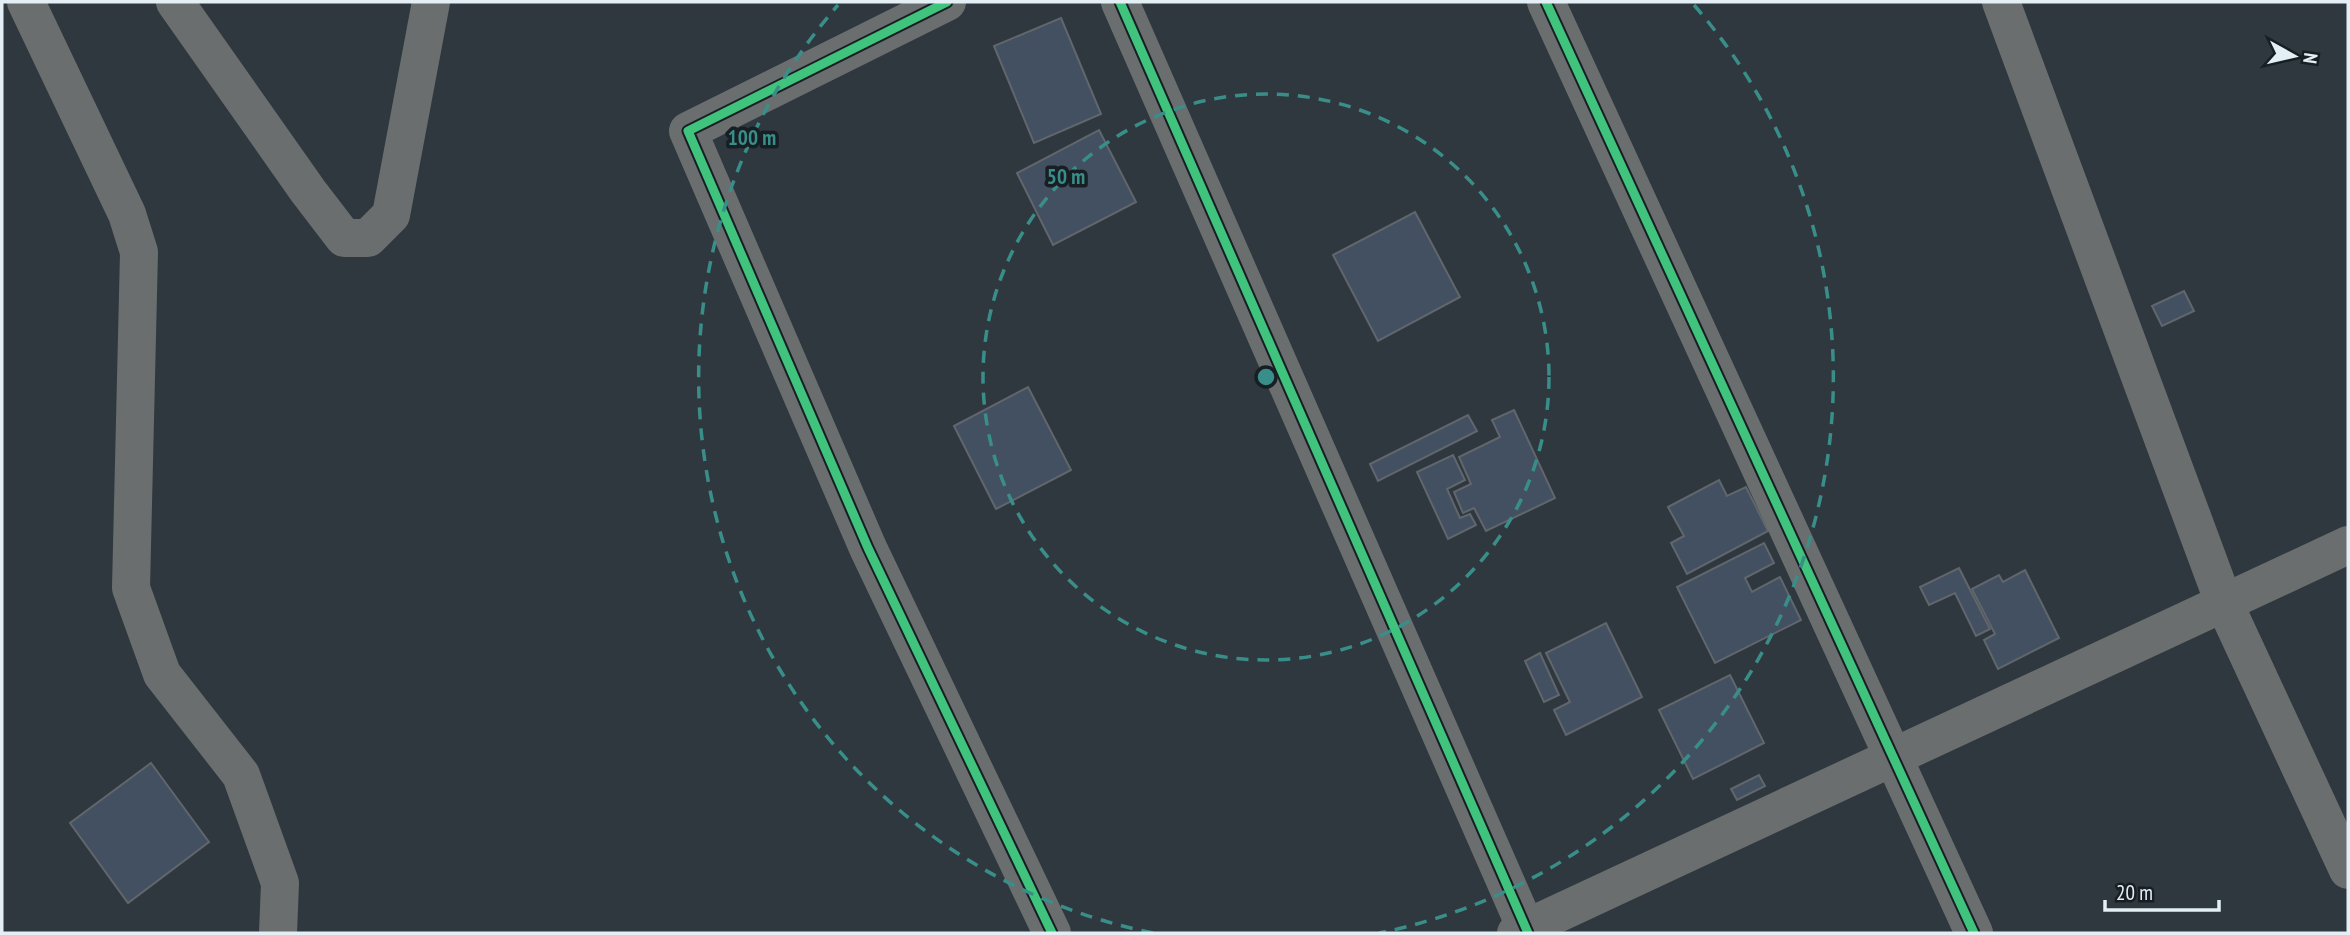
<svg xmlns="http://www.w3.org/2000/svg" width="2350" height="935" font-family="'PT Sans Narrow',sans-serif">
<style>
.building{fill:#435061;stroke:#60666c;stroke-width:2}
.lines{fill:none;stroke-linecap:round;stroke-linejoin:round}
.minor{stroke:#6a6e6f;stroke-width:38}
.cycleway-casing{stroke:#181f24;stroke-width:13}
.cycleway{stroke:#40c37c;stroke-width:9}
.ring{fill:none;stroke:#3a8e89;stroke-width:3.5;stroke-dasharray:12 9}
.centre{fill:#3a8e89;stroke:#181f24;stroke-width:3.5}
.ring-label{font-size:21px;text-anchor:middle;font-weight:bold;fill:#3a8e89;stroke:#181f24;stroke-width:7;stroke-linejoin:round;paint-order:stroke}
</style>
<rect width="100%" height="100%" fill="#2f383e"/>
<!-- building -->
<g class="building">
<polygon points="1061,18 1101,114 1034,143 994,46"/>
<polygon points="1099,130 1136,202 1053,245 1017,173"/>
<polygon points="1415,212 1460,297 1378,341 1333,255"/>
<polygon points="2184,291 2194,311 2162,326 2152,306"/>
<polygon points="1028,387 1071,470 996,509 954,426"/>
<polygon points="1514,410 1555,498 1486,531 1474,508 1463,513 1454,492 1471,484 1459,457 1500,437 1492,420"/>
<polygon points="1468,415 1477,431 1378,481 1370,464"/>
<polygon points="1453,455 1465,480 1447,489 1460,518 1470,514 1476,525 1448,539 1417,472"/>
<polygon points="1719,480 1727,496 1746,487 1768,531 1687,574 1671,543 1684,536 1668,507"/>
<polygon points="1764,543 1774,563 1745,578 1752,592 1780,577 1801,620 1715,663 1677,587"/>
<polygon points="1959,568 1990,629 1976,636 1955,593 1929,605 1920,587"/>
<polygon points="2025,570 2059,638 1998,669 1984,640 1995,634 1972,589 1999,575 2003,582"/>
<polygon points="1606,623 1642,697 1566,735 1554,710 1570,702 1546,653"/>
<polygon points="1540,653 1559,695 1544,702 1525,661"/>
<polygon points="1730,675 1764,743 1693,779 1659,710"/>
<polygon points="151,763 209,842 128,903 70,823"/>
<polygon points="1759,775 1765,786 1737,800 1731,789"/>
</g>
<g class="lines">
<!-- minor -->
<g class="minor">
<polyline points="26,2 127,214 139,252 131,588 162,674 241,775 280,883 278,933"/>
<polyline points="175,2 308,191 344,238 368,238 391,215 431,2"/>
<polyline points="947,2 688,131 868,548 1052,933"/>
<polyline points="1120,2 1528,933"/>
<polyline points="1546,2 1974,933"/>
<polyline points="2001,2 2224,603 2348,870"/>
<polyline points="1516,933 2348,545"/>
</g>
<!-- cycleway casing -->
<g class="cycleway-casing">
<g id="cycleway">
<polyline points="947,2 688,131 868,548 1052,933"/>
<polyline points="1120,2 1528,933"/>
<polyline points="1546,2 1974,933"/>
</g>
</g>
<!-- cycleway -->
<use href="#cycleway" class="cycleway"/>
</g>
<!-- distance rings -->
<g class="ring">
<circle cx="1266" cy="377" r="283"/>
<path d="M1153 933A567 567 0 0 1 838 5M1694 5A567 567 0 0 1 1379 933"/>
</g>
<circle cx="1266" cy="377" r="10" class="centre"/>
<g class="ring-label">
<text x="752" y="145">100 m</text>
<text x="1066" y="184">50 m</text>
</g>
<!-- border -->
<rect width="2350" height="935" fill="none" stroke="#e4eef5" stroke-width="7"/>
<!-- north arrow -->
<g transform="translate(2294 56) rotate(98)" stroke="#181f24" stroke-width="5" paint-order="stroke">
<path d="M0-5L12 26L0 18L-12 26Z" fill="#e4eef5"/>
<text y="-10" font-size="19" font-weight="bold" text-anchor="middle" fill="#e4eef5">N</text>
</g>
<!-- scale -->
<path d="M2105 900v10h114v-10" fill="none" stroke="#e4eef5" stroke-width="3.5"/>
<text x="2116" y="900" font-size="21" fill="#e4eef5" stroke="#181f24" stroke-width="5" paint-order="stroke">20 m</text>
</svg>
